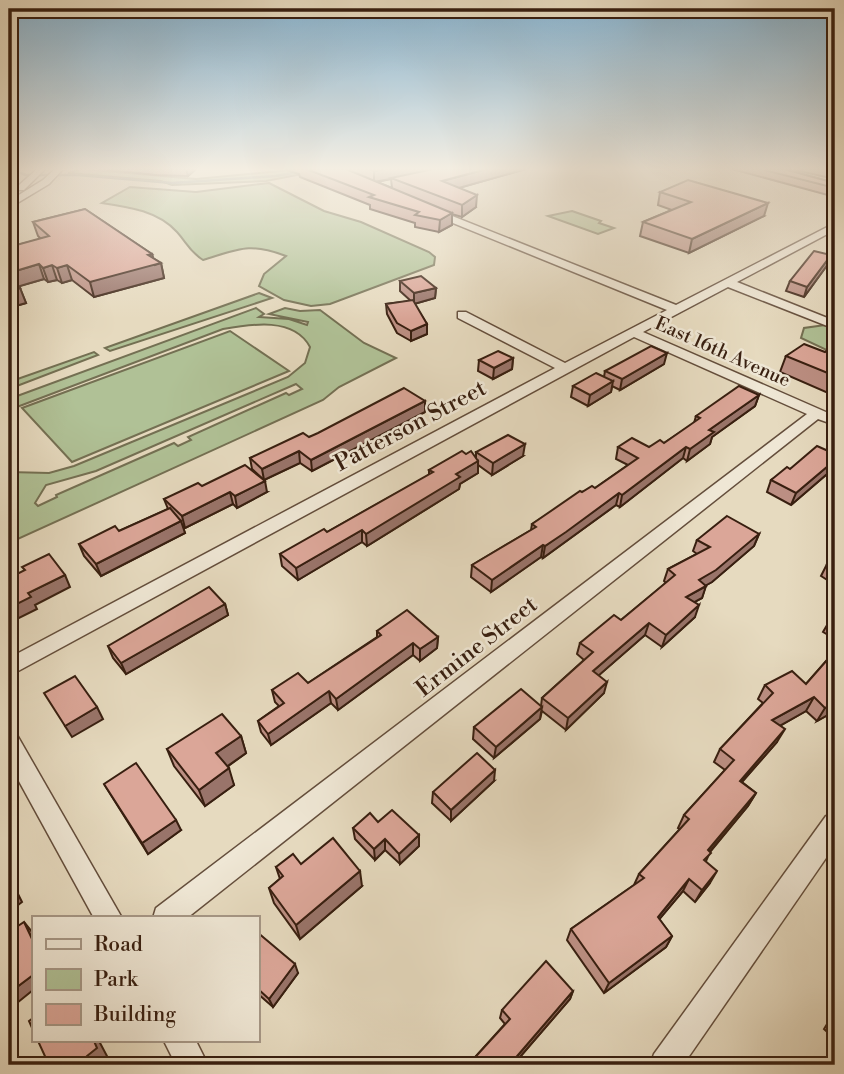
<svg xmlns="http://www.w3.org/2000/svg" width="844" height="1074" font-family="'Libre Bodoni',serif">
<style>
.green{fill:#b0c196;stroke:#747053;stroke-width:2;fill-rule:evenodd}
.lines{fill:none;stroke-linecap:round;stroke-linejoin:round}
.stream{stroke:#717c75;stroke-width:2.5}
.street-casing{stroke:#644e3c;stroke-width:3}
.street{fill:#efe7d5;fill-rule:evenodd}
.wall{fill:#bc8f83;stroke:#381f10;stroke-width:2;fill-rule:evenodd}
.shaded-wall{fill:#99746a;stroke:#381f10;stroke-width:2}
.building{fill:#dba698;stroke:#381f10;stroke-width:2}
.labels{text-anchor:middle;stroke-width:5;stroke-linejoin:round;paint-order:stroke}
.far-street-label{font-size:19px;fill:#381f10;stroke:#efe7d5}
.street-label{font-size:23px;fill:#381f10;stroke:#efe7d5}
</style>
<rect width="100%" height="100%" fill="#e6dabf"/>
<filter id="stains"><feTurbulence type="fractalNoise" baseFrequency=".00286" numOctaves="4"/><feColorMatrix values="0 0 0 0 .2 0 0 0 0 .09 0 0 0 0 .02 0 0 0 .5 -.17"/></filter>
<radialGradient id="worn" r=".72"><stop offset=".6" stop-color="#630" stop-opacity="0"/><stop offset="1" stop-color="#630" stop-opacity=".3"/></radialGradient>
<!-- green -->
<g class="green">
<polygon points="82,169 196,179 300,169 317,171 266,181 172,185 161,181 68,173"/>
<path d="M269,183L324,211L361,222L429,252L435,257L434,265L330,304L311,306L284,300L259,286L264,274L286,256C249,242 239,249 203,260C189,251 187,243 177,232C158,211 129,207 102,203L130,187L196,192Z"/>
<polygon points="572,211 601,221 599,223 614,228 598,234 548,216"/>
<polygon points="259,293 272,298 110,351 105,348"/>
<path d="M256,308L264,314L259,317L289,319L307,325L308,322L269,314L285,308L300,311L320,310L364,343L396,358L339,387L323,400L9,543V472L49,473L74,466L288,377L305,363L310,347C294,317 252,324 223,329L9,410V399ZM296,384L302,389L289,395L286,393L188,437L191,440L178,446L174,443L56,495L57,497L38,506L35,503L46,485L96,471Z"/>
<polygon points="825,325 835,328 835,354 801,338 804,328"/>
<polygon points="230,331 289,371 72,462 22,408"/>
<polygon points="94,352 98,355 9,389 9,382"/>
</g>
<g class="lines">
<!-- stream -->
<polyline class="stream" points="10,169 26,175 78,175 172,183 276,176 302,171"/>
<!-- street casing -->
<g class="street-casing">
<g id="street">
<polygon points="37,169 45,169 24,190 18,190 18,186"/>
<polygon points="55,169 63,169 49,184 9,208 9,201 43,180"/>
<polygon points="426,208 432,208 676,305 835,223 835,230 737,282 835,321 835,329 728,287 643,332 835,416 835,425 818,419 187,918 153,918 156,908 807,414 634,337 9,676 9,658 555,368 458,318 458,312 466,312 565,363 667,310 426,212"/>
<polygon points="9,732 17,735 122,918 94,918 9,763"/>
<polygon points="835,812 835,845 683,1065 650,1065 654,1054 826,816"/>
<polygon points="164,1041 196,1041 208,1065 176,1065"/>
</g>
</g>
<!-- street -->
<use href="#street" class="street"/>
</g>
<!-- wall -->
<g class="wall">
<polygon points="99,169 196,169 188,176 157,175"/>
<path d="M284,169H526L459,188L476,207L462,217L452,214V225L439,232L415,227V223L370,209V205L300,177L299,174ZM391,179L392,188L377,182Z"/>
<polygon points="732,169 784,169 835,183 835,197"/>
<polygon points="790,169 835,169 835,179"/>
<polygon points="660,192 764,216 689,253 640,236 643,222 672,210 658,205"/>
<polygon points="85,209 152,254 153,258 161,263 164,278 94,297 72,280 62,283 57,280 48,282 44,279 19,286 20,288 26,303 9,308 9,247 41,239 38,236 33,222"/>
<polygon points="831,255 828,264 804,297 786,291 790,281"/>
<polygon points="400,281 436,288 435,298 414,304 427,324 427,334 411,341 397,333 387,314 386,304 411,301 400,291"/>
<polygon points="835,348 835,396 780,372 786,356 825,352"/>
<polygon points="513,358 512,369 493,379 478,371 479,360"/>
<polygon points="664,364 620,390 612,386 611,392 588,406 571,397 573,386 604,377 605,371"/>
<polygon points="759,395 755,406 712,437 710,444 687,461 683,458 620,507 616,505 543,558 541,557 491,592 471,577 472,565 531,530 532,524 582,492 595,488 628,465 616,459 618,447 649,447 664,443 694,423 696,416"/>
<polygon points="425,412 312,471 300,463 264,480 252,469 250,458 309,437"/>
<polygon points="835,450 835,466 834,468 791,505 767,492 771,480 790,469 834,454"/>
<polygon points="476,452 523,456 492,475 478,465 478,473 460,484 459,489 367,546 362,542 298,580 282,566 280,554 327,532 429,475 429,470 476,458"/>
<polygon points="202,486 267,492 237,508 233,504 185,528 182,525 185,533 101,576 84,556 79,544 119,531 168,509 164,499"/>
<polygon points="759,534 754,546 712,582 706,585 702,598 694,602 695,617 662,647 645,635 599,675 604,693 566,730 542,711 540,719 494,758 473,739 474,727 541,706 542,698 584,660 577,654 580,643 621,620 666,583 664,581 668,569 697,554 693,551 697,540"/>
<polygon points="835,556 835,585 821,576 827,564"/>
<polygon points="225,604 228,615 126,674 113,658 108,646"/>
<polygon points="835,614 835,639 823,632 830,620"/>
<polygon points="377,631 438,637 437,648 420,661 413,655 338,710 331,703 271,745 261,732 258,721 279,706 275,702 272,690 308,683 377,637"/>
<polygon points="835,651 835,708 833,712 817,721 806,711 780,726 777,742 742,782 756,793 748,806 710,852 706,861 710,883 695,902 683,891 659,919 672,936 666,947 604,993 567,940 571,929 634,885 639,874 680,829 678,828 684,815 725,770 714,762 720,749 763,703 758,699 765,685 806,684"/>
<polygon points="241,736 246,753 227,767 234,785 205,806 174,766 167,749"/>
<polygon points="494,781 451,821 432,803 433,792"/>
<polygon points="104,784 181,830 148,854"/>
<polygon points="378,822 419,835 419,846 400,864 385,850 375,860 355,839 353,828"/>
<polygon points="276,867 362,886 300,939 274,903 269,888 280,879"/>
<polygon points="257,932 298,973 273,1007 257,993"/>
<polygon points="573,991 570,999 514,1064 468,1065 505,1024 500,1018 502,1010"/>
<polygon points="835,1011 835,1039 824,1029"/>
</g>
<!-- shaded-wall -->
<g class="shaded-wall">
<polygon points="186,169 196,169 188,176"/>
<polygon points="385,169 443,169 374,182 374,171"/>
<polygon points="487,169 526,169 441,193 442,181"/>
<polygon points="477,195 476,207 462,217 462,205"/>
<polygon points="768,203 764,216 689,253 692,239"/>
<polygon points="452,213 452,225 439,232 440,220"/>
<polygon points="152,254 155,265 161,263 164,278 94,297 90,282"/>
<polygon points="831,255 828,264 804,297 807,287"/>
<polygon points="39,264 44,279 10,289 9,286 9,273"/>
<polygon points="52,265 57,280 48,282 43,268"/>
<polygon points="67,265 72,280 62,283 57,268"/>
<polygon points="20,288 26,303 9,308 9,291"/>
<polygon points="436,288 435,298 414,304 414,293"/>
<polygon points="427,324 427,334 411,341 411,331"/>
<polygon points="667,353 664,364 620,390 622,379"/>
<polygon points="513,358 512,369 493,379 494,368"/>
<polygon points="613,381 611,392 588,406 590,395"/>
<polygon points="759,395 755,406 712,437 710,444 687,461 690,449 709,430"/>
<polygon points="425,401 425,412 312,471 311,460"/>
<polygon points="525,444 523,456 492,475 493,463"/>
<polygon points="686,447 683,458 620,507 622,495"/>
<polygon points="299,451 300,463 264,480 262,469"/>
<polygon points="835,460 834,468 791,505 796,493"/>
<polygon points="478,461 478,473 460,484 459,489 367,546 366,534 456,474"/>
<polygon points="265,481 267,492 237,508 235,496"/>
<polygon points="230,492 233,504 185,528 182,516"/>
<polygon points="619,493 616,505 543,558 545,546"/>
<polygon points="181,521 185,533 101,576 96,564"/>
<polygon points="362,530 362,542 298,580 296,568"/>
<polygon points="759,534 754,546 712,582 694,592 699,580"/>
<polygon points="543,545 541,557 491,592 492,580"/>
<polygon points="65,575 70,587 35,605 37,609 9,623 9,608 28,593"/>
<polygon points="706,586 702,598 682,609 686,597"/>
<polygon points="225,604 228,615 126,674 121,663"/>
<polygon points="699,605 695,617 662,647 666,635"/>
<polygon points="649,623 645,635 590,683 593,671"/>
<polygon points="438,637 437,648 420,661 420,649"/>
<polygon points="413,643 413,655 338,710 336,699"/>
<polygon points="607,682 604,693 566,730 568,718"/>
<polygon points="329,691 331,703 271,745 268,734"/>
<polygon points="814,697 806,711 765,734 772,720"/>
<polygon points="835,702 835,708 833,712 817,721 825,708"/>
<polygon points="97,707 103,719 72,737 65,726"/>
<polygon points="542,707 540,719 494,758 496,747"/>
<polygon points="785,729 777,742 732,793 740,781"/>
<polygon points="241,736 246,753 222,770 216,753"/>
<polygon points="229,768 234,785 205,806 199,790"/>
<polygon points="495,770 494,781 451,821 451,810"/>
<polygon points="756,793 748,806 701,862 708,850"/>
<polygon points="176,820 181,830 148,854 142,843"/>
<polygon points="419,835 419,846 400,864 399,854"/>
<polygon points="385,839 385,850 375,860 374,849"/>
<polygon points="360,871 362,886 300,939 296,925"/>
<polygon points="717,871 710,883 695,902 702,890"/>
<polygon points="9,876 22,902 9,912"/>
<polygon points="689,879 683,891 652,928 658,917"/>
<polygon points="24,922 33,933 33,941"/>
<polygon points="672,936 666,947 604,993 609,983"/>
<polygon points="295,964 298,973 273,1007 269,999"/>
<polygon points="33,975 33,990 17,1003 9,996 9,993"/>
<polygon points="573,991 570,999 513,1065 512,1062"/>
<polygon points="94,1041 99,1041 108,1058 99,1065 91,1065 87,1056"/>
</g>
<!-- building -->
<g class="building">
<polygon points="306,169 346,169 452,213 440,220 415,215 419,212 369,197 374,195"/>
<polygon points="368,169 385,169 374,171"/>
<polygon points="433,169 487,169 442,181 477,195 462,205 391,178"/>
<polygon points="760,169 784,169 835,183 835,188"/>
<polygon points="823,169 835,169 835,172"/>
<polygon points="688,180 768,203 692,239 643,222 691,202 660,192"/>
<polygon points="85,209 152,254 148,255 161,263 90,282 67,265 57,268 52,265 43,268 39,264 9,273 9,247 49,236 33,222"/>
<polygon points="814,251 831,255 807,287 790,281"/>
<polygon points="421,276 436,288 414,293 400,281"/>
<polygon points="9,278 20,288 9,291"/>
<polygon points="413,300 427,324 411,331 397,323 386,304"/>
<polygon points="804,344 825,352 832,347 835,348 835,376 786,356"/>
<polygon points="651,346 667,353 622,379 605,371"/>
<polygon points="498,351 513,358 494,368 479,360"/>
<polygon points="596,373 613,381 590,395 573,386"/>
<polygon points="739,386 759,395 709,430 714,432 690,449 686,447 622,495 619,493 566,532 545,546 543,545 492,580 472,565 536,527 532,524 580,491 582,492 592,486 595,488 638,458 618,447 632,438 649,447 660,440 664,443 700,418 696,416"/>
<polygon points="404,388 425,401 311,460 299,451 262,469 250,458 303,433 309,437 318,433"/>
<polygon points="508,435 525,444 493,463 476,452"/>
<polygon points="817,446 835,454 835,460 796,493 771,480 787,467 790,469"/>
<polygon points="462,451 466,454 471,451 478,461 456,474 460,477 366,534 362,530 296,568 280,554 324,529 327,532 433,472 429,470"/>
<polygon points="245,465 265,481 235,496 230,492 182,516 164,499 198,483 202,486"/>
<polygon points="170,508 181,521 96,564 79,544 115,526 119,531"/>
<polygon points="727,516 759,534 716,570 699,580 706,586 686,597 699,605 666,635 649,623 593,671 607,682 568,718 542,698 593,652 580,643 614,615 621,620 675,575 668,569 710,547 697,540"/>
<polygon points="49,554 65,575 28,593 31,597 9,608 9,578 25,570 22,567"/>
<polygon points="835,556 835,569 827,564"/>
<polygon points="209,587 225,604 121,663 108,646"/>
<polygon points="407,610 438,637 420,649 413,643 336,699 329,691 268,734 258,721 284,703 272,690 298,673 308,683 381,635 377,631"/>
<polygon points="835,614 835,623 830,620"/>
<polygon points="835,651 835,702 825,708 814,697 772,720 785,729 740,781 756,793 708,850 711,853 704,860 717,871 702,890 689,879 658,917 672,936 609,983 571,929 644,878 639,874 689,819 684,815 734,760 720,749 773,693 765,685 792,671 806,684"/>
<polygon points="75,676 97,707 65,726 44,693"/>
<polygon points="521,689 542,707 496,747 474,727"/>
<polygon points="222,714 241,736 216,753 229,768 199,790 167,749"/>
<polygon points="477,753 495,770 451,810 433,792"/>
<polygon points="136,763 176,820 142,843 104,784"/>
<polygon points="392,810 419,835 399,854 385,839 374,849 353,828 370,813 378,822"/>
<polygon points="333,838 360,871 296,925 269,888 283,876 276,867 293,854 301,864"/>
<polygon points="24,922 33,941 33,975 9,993 9,932"/>
<polygon points="257,932 295,964 269,999 257,988"/>
<polygon points="546,961 573,991 512,1062 515,1065 468,1065 510,1019 502,1010"/>
<polygon points="33,1018 33,1030 29,1021"/>
<polygon points="38,1041 94,1041 97,1048 87,1056 91,1065 49,1065"/>
</g>
<!-- sky -->
<linearGradient id="sky" x2="0" y2="1"><stop stop-color="#87b6d5"/><stop offset="0.53" stop-color="#f4eee2"/><stop offset="1" stop-color="#f4eee2" stop-opacity="0"/></linearGradient>
<rect width="844" height="319" fill="url(#sky)"/>
<g class="labels">
<!-- far-street labels -->
<g class="far-street-label">
<text transform="translate(723 351) rotate(24)" y="7">East 16th Avenue</text>
</g>
<!-- street labels -->
<g class="street-label">
<text transform="translate(410 425) rotate(-28)" y="8">Patterson Street</text>
<text transform="translate(476 646) rotate(-38)" y="8">Ermine Street</text>
</g>
</g>
<!-- margin -->
<rect width="844" height="1074" fill="none" stroke="#e6dabf" stroke-width="35"/>
<rect x="10" y="10" width="823" height="1053" fill="none" stroke="#381f10" stroke-width="3.5"/>
<rect x="18" y="18" width="809" height="1039" fill="none" stroke="#381f10" stroke-width="2"/>
<!-- legend -->
<rect x="32" y="916" width="228" height="126" fill="#efe7d5" stroke="#a69786" stroke-width="2"/>
<rect x="46" y="939" width="35" height="10" fill="#efe7d5" stroke="#a69786" stroke-width="2"/>
<text x="94" y="951" font-size="21" fill="#381f10">Road</text>
<rect x="46" y="969" width="35" height="21" fill="#b0c196" stroke="#a69786" stroke-width="2"/>
<text x="94" y="986" font-size="21" fill="#381f10">Park</text>
<rect x="46" y="1004" width="35" height="21" fill="#dba698" stroke="#a69786" stroke-width="2"/>
<text x="94" y="1021" font-size="21" fill="#381f10">Building</text>
<rect width="100%" height="100%" filter="url(#stains)"/>
<rect width="100%" height="100%" fill="url(#worn)"/>
</svg>
